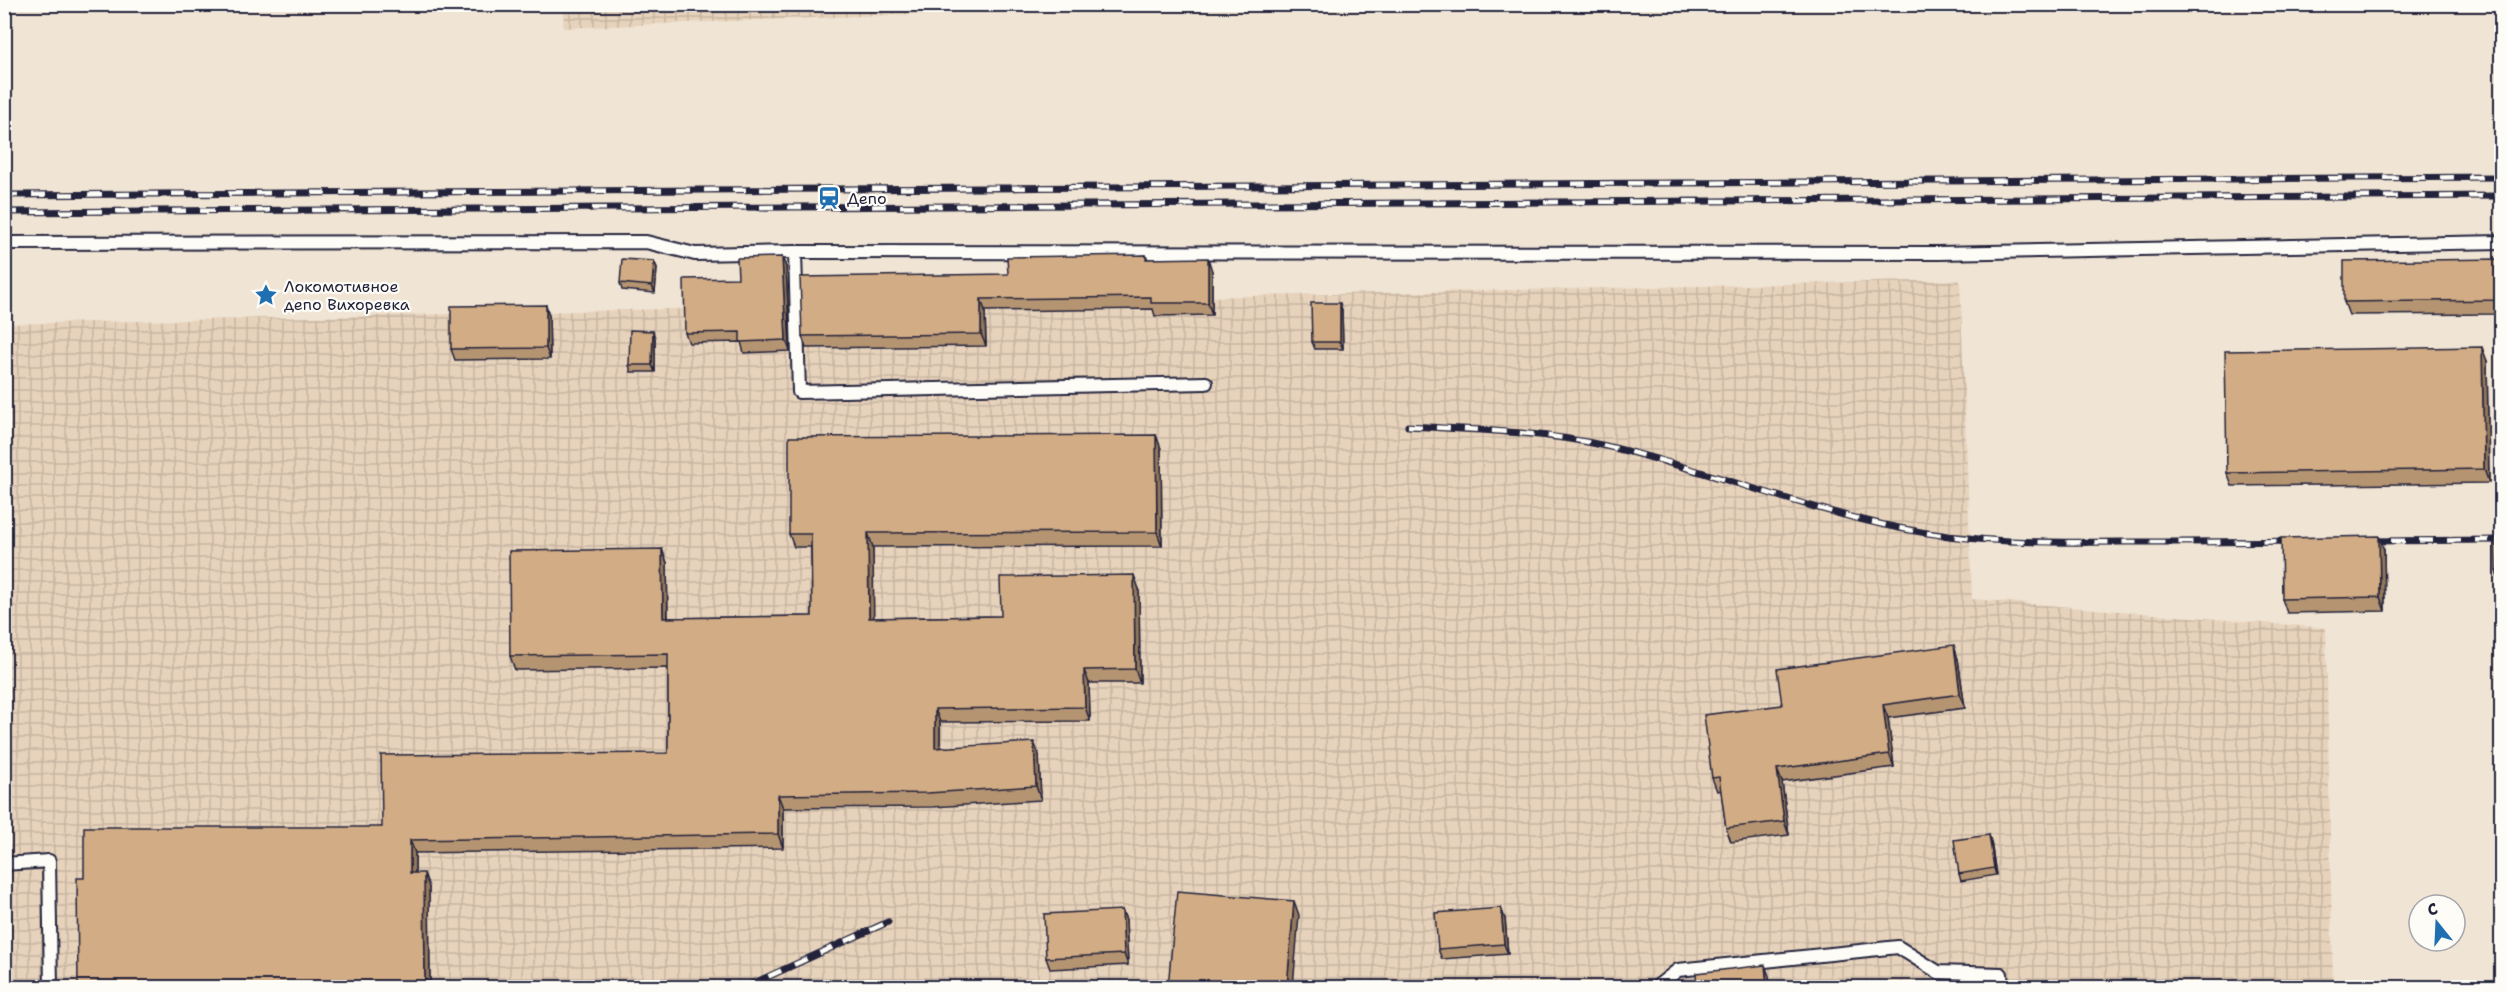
<svg xmlns="http://www.w3.org/2000/svg" width="2506" height="992" font-family="'Shantell Sans',sans-serif">
<style>
.industrial{fill:url(#industrial-grid)}
.lines{fill:none;stroke-linecap:round;stroke-linejoin:round}
.lane-casing{stroke:#22223b;stroke-width:16}
.lane{stroke:#fdfcf7;stroke-width:12}
.rail-casing{stroke:#22223b;stroke-width:7}
.rail{stroke:#fdfcf7;stroke-width:4.5;stroke-dasharray:14;stroke-linecap:butt}
.wall{fill:#b59472;stroke:#22223b;stroke-width:1.5}
.shaded-wall{fill:#93785c;stroke:#22223b;stroke-width:1.5}
.building{fill:#d2ac84;stroke:#22223b;stroke-width:1.5}
.labels{text-anchor:middle;stroke-width:4.5;stroke-linejoin:round;paint-order:stroke}
.poi-label{font-size:16px;fill:#22223b;stroke:#fdfcf7;text-anchor:start}
</style>
<defs>
<pattern id="industrial-grid" width="8" height="8" patternUnits="userSpaceOnUse" patternTransform="scale(1.5)"><rect width="8" height="8" fill="#e7d3bc"/><path d="M0 4h8M4 0v8" fill="none" stroke="#c6b5a2"/></pattern>
</defs>
<rect width="100%" height="100%" fill="#f0e4d4"/>
<filter id="ink" filterUnits="userSpaceOnUse"><feTurbulence type="fractalNoise" baseFrequency=".0167" numOctaves="2"/><feDisplacementMap in="SourceGraphic" scale="12" xChannelSelector="R" yChannelSelector="G"/><feConvolveMatrix kernelMatrix="1 2 1 2 8 2 1 2 1" color-interpolation-filters="sRGB"/></filter>
<g filter="url(#ink)">
<!-- industrial -->
<g class="industrial">
<polygon points="564,4 1134,4 1134,5 563,28"/>
<polygon points="1960,280 1972,599 2326,628 2333,987 5,987 4,324"/>
</g>
<g class="lines">
<!-- lane casing -->
<g class="lane-casing">
<g id="lane">
<polyline points="4,243 646,242 695,254 795,252 1938,253 2502,242"/>
<polyline points="795,252 799,392 1206,383"/>
<polyline points="4,864 49,861 51,988"/>
<polyline points="1655,988 1678,970 1898,947 1938,972 2001,974 2002,988"/>
</g>
</g>
<!-- lane -->
<use href="#lane" class="lane"/>
<!-- rail casing -->
<g class="rail-casing">
<g id="rail">
<polyline points="4,195 2502,177"/>
<polyline points="4,212 2502,196"/>
<path d="M1408,426C1474,430 1542,431 1606,446C1705,469 1800,508 1899,528C1972,543 2046,543 2120,542C2179,542 2238,542 2297,541"/>
<polyline points="2363,541 2502,540"/>
<polyline points="743,988 888,922"/>
</g>
</g>
<!-- rail -->
<use href="#rail" class="rail"/>
</g>
<!-- wall -->
<g class="wall">
<polygon points="1146,255 1148,259 1212,271 1212,315 1155,316 1153,309 985,311 986,346 806,348 802,336 1008,274"/>
<polygon points="782,257 786,267 790,351 744,353 741,342 689,343 685,333 738,278"/>
<polygon points="2502,259 2502,314 2349,315 2344,302"/>
<polygon points="654,261 657,268 655,293 622,290 620,283"/>
<polygon points="546,305 549,316 550,359 455,360 451,349"/>
<polygon points="1342,310 1343,349 1315,349 1312,342"/>
<polygon points="655,338 655,372 631,372 629,365"/>
<polygon points="2487,361 2489,483 2232,486 2227,473"/>
<polygon points="1156,435 1161,449 1162,546 873,547 873,618 1001,616 1139,589 1140,683 1089,683 1090,721 940,722 940,747 1039,755 1041,800 933,807 783,808 783,848 415,853 415,873 429,887 430,987 78,987 84,878 382,827 668,753 668,668 515,670 510,656 662,549 667,563 668,618 812,616 811,547 794,547 789,534"/>
<polygon points="2502,538 2502,582 2499,582 2496,571"/>
<polygon points="2384,550 2385,611 2287,613 2282,599"/>
<polygon points="1958,659 1965,708 1888,718 1894,767 1782,782 1789,835 1731,842 1726,828 1721,790 1717,791 1712,778 1782,705"/>
<polygon points="1989,835 1991,842 1996,875 1961,881 1959,874"/>
<polygon points="1501,908 1505,919 1508,954 1442,959 1438,949"/>
<polygon points="1122,910 1126,920 1128,965 1050,969 1046,958"/>
</g>
<!-- shaded-wall -->
<g class="shaded-wall">
<polygon points="782,257 786,267 790,351 786,340"/>
<polygon points="1208,258 1212,271 1212,315 1208,303"/>
<polygon points="654,261 657,268 655,293 652,286"/>
<polygon points="981,299 985,311 986,346 981,334"/>
<polygon points="1340,303 1342,310 1343,349 1340,342"/>
<polygon points="546,305 549,316 550,359 546,348"/>
<polygon points="653,331 655,338 655,372 652,365"/>
<polygon points="2482,347 2487,361 2489,483 2484,469"/>
<polygon points="1156,435 1161,449 1162,546 1157,532"/>
<polygon points="868,533 873,547 874,632 869,618"/>
<polygon points="2379,536 2384,550 2385,611 2380,597"/>
<polygon points="662,549 667,563 668,632 663,618"/>
<polygon points="1134,575 1139,589 1140,683 1135,669"/>
<polygon points="1954,645 1958,659 1965,708 1960,694"/>
<polygon points="1084,670 1089,683 1090,721 1085,707"/>
<polygon points="1883,705 1888,718 1894,767 1889,754"/>
<polygon points="935,709 940,722 940,761 935,748"/>
<polygon points="1034,742 1039,755 1041,800 1036,786"/>
<polygon points="1777,769 1782,782 1789,835 1784,821"/>
<polygon points="778,795 783,808 783,848 778,834"/>
<polygon points="1989,835 1991,842 1996,875 1994,868"/>
<polygon points="410,840 415,853 415,887 410,873"/>
<polygon points="424,873 429,887 430,987 425,987"/>
<polygon points="1294,901 1299,915 1293,987 1287,987"/>
<polygon points="1501,908 1505,919 1508,954 1504,944"/>
<polygon points="1122,910 1126,920 1128,965 1124,954"/>
<polygon points="1765,965 1769,976 1770,987 1767,987"/>
</g>
<!-- building -->
<g class="building">
<polygon points="1146,255 1146,259 1208,258 1208,303 1151,303 1151,297 981,299 981,334 802,336 800,277 1008,274 1007,257"/>
<polygon points="782,257 786,340 740,342 740,332 685,333 684,279 738,278 737,258"/>
<polygon points="622,259 654,261 652,286 620,283"/>
<polygon points="2502,259 2502,300 2344,302 2344,261"/>
<polygon points="1311,303 1340,303 1340,342 1312,342"/>
<polygon points="546,305 546,348 451,349 451,306"/>
<polygon points="630,330 653,331 652,365 629,365"/>
<polygon points="2482,347 2484,469 2227,473 2225,351"/>
<polygon points="1156,435 1157,532 868,533 869,618 1001,616 1000,577 1134,575 1135,669 1084,670 1085,707 935,709 935,748 1034,742 1036,786 928,793 778,795 778,834 410,840 410,873 424,873 425,987 78,987 77,878 84,878 84,827 382,827 381,755 668,753 668,654 510,656 509,551 662,549 663,618 812,616 811,534 789,534 789,437"/>
<polygon points="2379,536 2380,597 2282,599 2281,538"/>
<polygon points="2495,538 2502,538 2502,571 2496,571"/>
<polygon points="1954,645 1960,694 1883,705 1889,754 1777,769 1784,821 1726,828 1719,777 1712,778 1704,715 1782,705 1777,669"/>
<polygon points="1989,835 1994,868 1959,874 1954,840"/>
<polygon points="1177,891 1294,901 1287,987 1168,987"/>
<polygon points="1501,908 1504,944 1438,949 1435,913"/>
<polygon points="1122,910 1124,954 1046,958 1044,914"/>
<polygon points="1765,965 1767,987 1697,987 1696,973"/>
</g>
</g>
<!-- icons -->
<defs>
<g id="station-bare" transform="scale(1.8)"><path d="M-3-6H3Q5-6 5-4V2Q5 4 3 4L4.5 6H3L1.5 4h-3L-3 6H-4.5L-3 4Q-5 4-5 2V-4Q-5-6-3-6ZM-3.5-4v3h7v-3ZM-3.5 1v1.5H-2V1ZM2 1v1.5H3.5V1Z" fill="#1f6fb2" stroke="#fdfcf7" stroke-width="2.5" paint-order="stroke"/></g>
<g id="sight-bare" transform="scale(1.8)"><path d="M0-6L1.8-2.2L6-1.7L2.9 1.2L3.7 5.4L0 3.3L-3.7 5.4L-2.9 1.2L-6-1.7L-1.8-2.2Z" fill="#1f6fb2" stroke="#fdfcf7" stroke-width="2.5" paint-order="stroke"/></g>
</defs>
<g fill-rule="evenodd">
<use href="#station-bare" x="829" y="198"/>
<use href="#sight-bare" x="266" y="295"/>
</g>
<g class="labels">
<!-- poi labels -->
<g class="poi-label">
<text x="847" y="204">Депо</text>
<text x="284" y="292">Локомотивное<tspan x="284" dy="18">депо Вихоревка</tspan></text>
</g>
</g>
<!-- margin -->
<rect width="2506" height="992" fill="none" stroke="#fdfcf7" stroke-width="24"/>
<rect x="12" y="12" width="2482" height="968" fill="none" stroke="#22223b" stroke-width="2" filter="url(#ink)"/>
<!-- north arrow -->
<g transform="translate(2437 923) rotate(342)"><circle r="28" fill="#fdfcf7" stroke="#a5a5ac" stroke-width="1.5"/>
<path d="M0-4.5L10 22L0 15L-10 22Z" fill="#1f6fb2"/>
<text y="-9" font-size="16" font-weight="bold" text-anchor="middle" fill="#22223b">С</text>
</g>
</svg>
